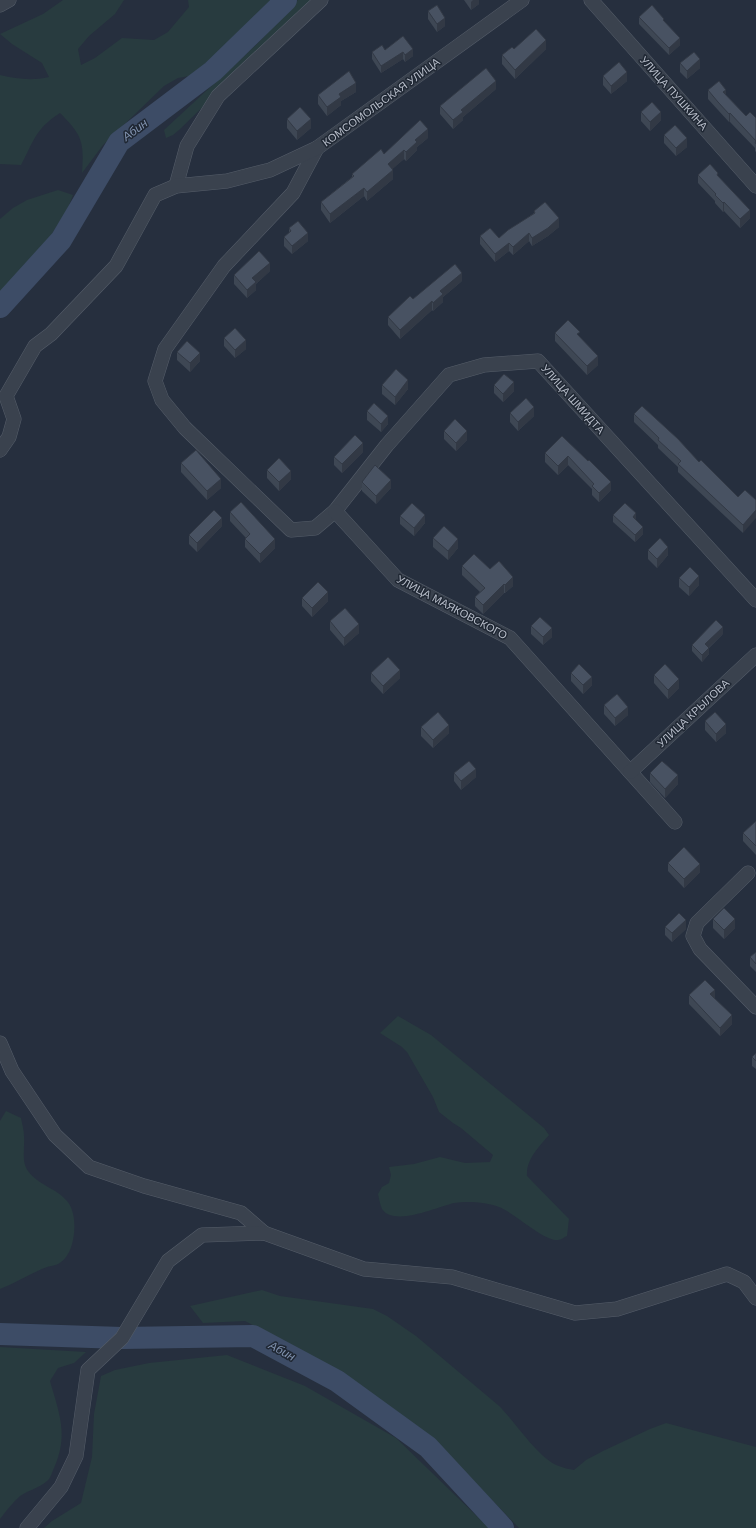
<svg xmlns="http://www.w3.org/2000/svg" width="756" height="1528" font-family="Arial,sans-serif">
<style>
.green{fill:#283b3f}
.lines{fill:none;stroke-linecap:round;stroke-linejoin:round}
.river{stroke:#3d4c66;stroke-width:22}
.minor-casing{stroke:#555d69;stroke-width:15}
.minor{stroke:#3a424e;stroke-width:14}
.wall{fill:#3e4754}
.shaded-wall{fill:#323945}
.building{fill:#485262;stroke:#323945}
.labels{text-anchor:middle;stroke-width:3;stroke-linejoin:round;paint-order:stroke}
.street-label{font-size:11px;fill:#b7bdc9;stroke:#1f2733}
.water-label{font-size:12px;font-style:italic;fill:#8092af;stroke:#1f2733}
</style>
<rect width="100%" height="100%" fill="#262f3e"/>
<!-- green -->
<g class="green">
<path d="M63,0H124L115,14L89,36L78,49L81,65L95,58L122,38L154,40L168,32L189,7L188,0H275L195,75L178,78L164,86L103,145L82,173C84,142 83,136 60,113C35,129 34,141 21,165L0,164V75C17,79 32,81 49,77L42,63L12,44L0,34L43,14Z"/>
<polygon points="298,0 313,0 179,130 173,135 166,138 164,130 258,43"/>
<polygon points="58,190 73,195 67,210 39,254 0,296 0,219 13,208 27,200"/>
<path d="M398,1016L431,1035L544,1128L549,1135C539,1147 526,1159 527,1176L569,1219L567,1236C564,1237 561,1240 558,1240C543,1241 515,1213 499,1207C486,1202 468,1201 454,1203C437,1207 394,1227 382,1209C380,1205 379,1198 378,1194L382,1187L389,1183L391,1175L389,1167L414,1164L440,1157L465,1163L490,1162L493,1155L461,1128L453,1123L439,1112L433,1097L407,1052L402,1047L380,1033Z"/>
<path d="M6,1111L21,1118C22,1124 24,1130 24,1136C25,1147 21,1162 28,1171C38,1185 56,1188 67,1201C79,1214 76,1252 61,1262C58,1265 51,1266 47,1267C31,1273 16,1283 0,1289V1121Z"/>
<path d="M262,1290L280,1296L373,1309L387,1316L416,1336L498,1405C515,1421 538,1459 559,1466C563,1468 569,1469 574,1470L586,1460L603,1451L650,1429L666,1423L756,1447V1528H519L428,1434L341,1372L245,1321L203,1323L190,1306Z"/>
<path d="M0,1347L86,1352L74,1363L58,1368L50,1381C59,1413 69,1435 54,1468C52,1472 51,1478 47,1481C39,1488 29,1490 20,1496C12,1503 6,1511 0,1519Z"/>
<polygon points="227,1355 305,1386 396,1438 489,1528 44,1528 52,1521 81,1503 92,1457 94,1414 101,1376 115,1370 149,1363"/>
</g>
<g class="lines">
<!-- river -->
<g class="river">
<polyline points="0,307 61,240 119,142 213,71 286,0"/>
<polyline points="0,1334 122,1338 253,1336 337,1381 428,1447 503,1528"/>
</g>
<!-- minor casing -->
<g class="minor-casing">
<g id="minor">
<polyline points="522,0 317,148 293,193 224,266 165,349 155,381 162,400 185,428 291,530 315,528 335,511 387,445 449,375 484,365 538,361 756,600"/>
<polyline points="591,0 756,186"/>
<polyline points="0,5 9,0"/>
<polyline points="176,186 187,146 218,96 321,0"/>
<polyline points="0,450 9,437 14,419 6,396 35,346 51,334 116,266 155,195 176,186 227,181 270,170 317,148"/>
<polyline points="335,511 398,580 510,638 675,822"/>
<polyline points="630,772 756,655"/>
<polyline points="748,873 697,923 693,936 700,949 756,1007"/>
<polyline points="0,1043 12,1071 55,1135 89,1167 144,1186 241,1213 264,1233"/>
<polyline points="27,1528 61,1487 76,1456 88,1370 122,1338 168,1261 202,1235 264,1233 364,1269 452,1277 575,1313 617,1309 727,1274 744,1282 756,1298"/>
</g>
</g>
<!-- minor -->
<use href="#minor" class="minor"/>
</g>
<!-- wall -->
<g class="wall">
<polygon points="464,0 479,0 479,4 471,10"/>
<polygon points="428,11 445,26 437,32 428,19"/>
<polygon points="639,17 680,45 669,55 639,24"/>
<polygon points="403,36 413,56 405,62 403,59 381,73 372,59 372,52 385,50"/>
<polygon points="514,49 546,49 515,79 502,64 502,55"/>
<polygon points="680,63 700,68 687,79 680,72"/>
<polygon points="603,76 627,81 611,94 603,85"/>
<polygon points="496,89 463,117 463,120 453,129 440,114 440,106"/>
<polygon points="708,90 726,95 746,116 756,118 756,152 755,151 755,148 730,122 729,122 718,110 708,99"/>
<polygon points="356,92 341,101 341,105 327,116 318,104 318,95"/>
<polygon points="641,112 661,120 650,131 641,121"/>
<polygon points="287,119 311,128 297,140 287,128"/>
<polygon points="664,135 687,147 676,156 664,143"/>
<polygon points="428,138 417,147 417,150 406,161 404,159 392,169 393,179 367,201 364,196 330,223 321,210 321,202 352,177 352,174 384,154"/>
<polygon points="698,175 718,177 750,218 740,228 724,211 723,212 715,203 715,201 698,183"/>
<polygon points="534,211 559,227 548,236 532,246 529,241 513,255 509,251 495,262 480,244 480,236 499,238 534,213"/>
<polygon points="289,228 308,241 292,254 284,246 284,237 289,233"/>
<polygon points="270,271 256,284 256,290 247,298 234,284 234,275"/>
<polygon points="462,281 443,297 443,302 433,311 432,310 400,339 388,325 388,317 413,299"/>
<polygon points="555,333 580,337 598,365 587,375 555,341"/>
<polygon points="224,338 246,349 235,358 224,346"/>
<polygon points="177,352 200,361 190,372 177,360"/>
<polygon points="382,385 408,389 395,405 382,394"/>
<polygon points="494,385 514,391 503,402 494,393"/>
<polygon points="367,411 388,424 381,432 367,420"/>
<polygon points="510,413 534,416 518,431 510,422"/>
<polygon points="634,414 699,462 738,497 745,490 743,533 678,472 678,467 658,448 658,445 634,422"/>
<polygon points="444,431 467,440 456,451 444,439"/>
<polygon points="562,436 611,490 599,502 592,495 592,489 568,465 558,475 545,462 545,453"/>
<polygon points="363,452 342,473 334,465 334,457"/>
<polygon points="181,463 221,488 207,500 181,472"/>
<polygon points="267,470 291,479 279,491 267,478"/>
<polygon points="362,482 391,488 376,504 362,491"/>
<polygon points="230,512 275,548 260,563 245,547 245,539 246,538 230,521"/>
<polygon points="613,515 643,534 635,542 613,522"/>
<polygon points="400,516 425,523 414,536 400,524"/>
<polygon points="222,526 197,552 189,544 189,535"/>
<polygon points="433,538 458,548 448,560 433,547"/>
<polygon points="648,550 668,555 657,568 648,559"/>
<polygon points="462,566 490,569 513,586 505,593 504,593 483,614 475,606 475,597 480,592 462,575"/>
<polygon points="679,578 699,585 689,596 679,587"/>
<polygon points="302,598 328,601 312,617 302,606"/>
<polygon points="330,621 359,633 344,646 330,630"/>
<polygon points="531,626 552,637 543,645 531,634"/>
<polygon points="723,634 709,648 709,654 702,662 692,651 692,645"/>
<polygon points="371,673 400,678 383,694 371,681"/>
<polygon points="571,673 592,685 583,694 571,681"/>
<polygon points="654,675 679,688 668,699 654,683"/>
<polygon points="604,705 628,715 615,726 604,714"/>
<polygon points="705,721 726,733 716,742 705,730"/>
<polygon points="421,727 449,733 433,748 421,736"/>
<polygon points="454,773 476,777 461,790 454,781"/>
<polygon points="650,773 678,784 665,798 650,782"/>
<polygon points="756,821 756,855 743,841 743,833"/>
<polygon points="668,863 700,872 684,888 668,871"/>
<polygon points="713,919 735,928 724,939 713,928"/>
<polygon points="665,927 686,929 672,942 665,935"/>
<polygon points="756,952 756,972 750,966 750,957"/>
<polygon points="689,995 715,999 732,1024 720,1036 689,1004"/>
<polygon points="756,1053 756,1069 752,1066 752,1057"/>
</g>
<!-- shaded-wall -->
<g class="shaded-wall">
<polygon points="473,0 479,0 479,4 471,10 471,2"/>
<polygon points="445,18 445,26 437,32 437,24"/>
<polygon points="680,38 680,45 669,55 669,48"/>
<polygon points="546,40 546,49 515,79 515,70"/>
<polygon points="413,49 413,56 405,62 405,55"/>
<polygon points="403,52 403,59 381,73 381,66"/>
<polygon points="700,59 700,68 687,79 687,71"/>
<polygon points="627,72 627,81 611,94 611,86"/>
<polygon points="496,81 496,89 463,117 463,120 453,129 453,120 461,110"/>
<polygon points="356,83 356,92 341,101 341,105 327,116 327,107 339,94"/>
<polygon points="726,90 726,98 723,92"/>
<polygon points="661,112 661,120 650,131 650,122"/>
<polygon points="730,113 730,122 729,122 729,114"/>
<polygon points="311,119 311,128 297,140 297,131"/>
<polygon points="428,129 428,138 417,147 417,150 406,161 406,152 415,140"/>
<polygon points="687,138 687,147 676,156 676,148"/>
<polygon points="404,150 404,159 388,173 388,164"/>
<polygon points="393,170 393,179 367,201 367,192"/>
<polygon points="364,188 364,196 330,223 330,214"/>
<polygon points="724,202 724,211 723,212 723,203"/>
<polygon points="750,210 750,218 740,228 740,219"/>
<polygon points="559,218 559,227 548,236 532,246 532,238"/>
<polygon points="308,233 308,241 292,254 292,246"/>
<polygon points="529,233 529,241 513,255 513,247"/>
<polygon points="509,243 509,251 495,262 495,254"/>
<polygon points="270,263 270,271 256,284 256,290 247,298 247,290 252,278"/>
<polygon points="462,273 462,281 443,297 443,302 433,311 433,303 440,291"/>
<polygon points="432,301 432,310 400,339 400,330"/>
<polygon points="246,340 246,349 235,358 235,350"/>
<polygon points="200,353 200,361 190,372 190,363"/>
<polygon points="598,356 598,365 587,375 587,366"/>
<polygon points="408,380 408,389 395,405 395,397"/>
<polygon points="514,382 514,391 503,402 503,394"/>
<polygon points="534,407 534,416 518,431 518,422"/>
<polygon points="388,416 388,424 381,432 381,424"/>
<polygon points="467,431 467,440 456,451 456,443"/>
<polygon points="363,443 363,452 342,473 342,464"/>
<polygon points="568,456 568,465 558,475 558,466"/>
<polygon points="291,471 291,479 279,491 279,482"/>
<polygon points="221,479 221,488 207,500 207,491"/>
<polygon points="391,480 391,488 376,504 376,496"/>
<polygon points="611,482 611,490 599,502 599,493"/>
<polygon points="756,510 756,518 743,533 743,525"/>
<polygon points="636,513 636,520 633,517"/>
<polygon points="425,515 425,523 414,536 414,528"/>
<polygon points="222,518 222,526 197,552 197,543"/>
<polygon points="643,527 643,534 635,542 635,535"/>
<polygon points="275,539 275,548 260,563 260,554"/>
<polygon points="458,539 458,548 448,560 448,551"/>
<polygon points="668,547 668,555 657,568 657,559"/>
<polygon points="699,576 699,585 689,596 689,587"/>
<polygon points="513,577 513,586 505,593 505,585"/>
<polygon points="504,584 504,593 483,614 483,605"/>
<polygon points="328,592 328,601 312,617 312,608"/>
<polygon points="359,624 359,633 344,646 344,638"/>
<polygon points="723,627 723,634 705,651 705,644"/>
<polygon points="552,628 552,637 543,645 543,637"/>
<polygon points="709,648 709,654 702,662 702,655"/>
<polygon points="400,670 400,678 383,694 383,686"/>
<polygon points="592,677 592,685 583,694 583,685"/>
<polygon points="679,679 679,688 668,699 668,690"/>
<polygon points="628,707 628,715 615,726 615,718"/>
<polygon points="726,724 726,733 716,742 716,734"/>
<polygon points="449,725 449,733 433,748 433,740"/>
<polygon points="476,769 476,777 461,790 461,781"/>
<polygon points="678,775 678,784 665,798 665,789"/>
<polygon points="700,864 700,872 684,888 684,879"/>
<polygon points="735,919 735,928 724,939 724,930"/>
<polygon points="686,920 686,929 672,942 672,933"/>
<polygon points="715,990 715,999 710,994"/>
<polygon points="732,1015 732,1024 720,1036 720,1028"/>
</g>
<!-- building -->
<g class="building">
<polygon points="437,5 445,18 437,24 428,11"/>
<polygon points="652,5 664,19 663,20 680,38 669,48 639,17"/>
<polygon points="536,29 546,40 515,70 502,55 512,47 514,49"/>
<polygon points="403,36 413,49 405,55 403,52 381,66 372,52 382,45 385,50"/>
<polygon points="694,52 700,59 687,71 680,63"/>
<polygon points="619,62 627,72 611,86 603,76"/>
<polygon points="486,68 496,81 461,110 463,112 453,120 440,106"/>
<polygon points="349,71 356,83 339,94 341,97 327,107 318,95"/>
<polygon points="719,81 726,90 723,92 746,116 750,112 756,118 756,144 755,142 756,141 730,113 729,114 718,102 708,90"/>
<polygon points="652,102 661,112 650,122 641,112"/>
<polygon points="300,107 311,119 297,131 287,119"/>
<polygon points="420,120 428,129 415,140 417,142 406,152 404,150 388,164 393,170 367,192 364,188 330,214 321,202 354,176 352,174 381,149 384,154"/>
<polygon points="675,125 687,138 676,148 664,135"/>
<polygon points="710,164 718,173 717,175 750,210 740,219 724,202 723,203 715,195 716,194 698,175"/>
<polygon points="545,202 559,218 548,228 532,238 529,233 513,247 509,243 495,254 480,236 490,228 499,238 508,230 535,213 534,211"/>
<polygon points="298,221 308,233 292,246 284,237 291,231 289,228"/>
<polygon points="259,251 270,263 252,278 256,282 247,290 234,275"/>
<polygon points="455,264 462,273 440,291 443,294 433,303 432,301 400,330 388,317 410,296 413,299"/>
<polygon points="568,320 580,332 577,334 598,356 587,366 555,333"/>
<polygon points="235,328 246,340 235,350 224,338"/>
<polygon points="187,341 200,353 190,363 177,352"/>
<polygon points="396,369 408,380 395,397 382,385"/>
<polygon points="504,374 514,382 503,394 494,385"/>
<polygon points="526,398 534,407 518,422 510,413"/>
<polygon points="374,403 388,416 381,424 367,411"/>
<polygon points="642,406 678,439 699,462 701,460 738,497 745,490 756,500 756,510 743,525 678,464 681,461 658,440 659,438 634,414"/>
<polygon points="455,419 467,431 456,443 444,431"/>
<polygon points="355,435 363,443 342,464 334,457"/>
<polygon points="562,436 588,461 589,460 611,482 599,493 592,486 594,484 568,456 558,466 545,453"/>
<polygon points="196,450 221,479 207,491 181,463"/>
<polygon points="279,458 291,471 279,482 267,470"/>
<polygon points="375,465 391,480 376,496 362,482"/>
<polygon points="241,502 275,539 260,554 245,539 250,534 230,512"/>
<polygon points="412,503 425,515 414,528 400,516"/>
<polygon points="625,503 636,513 633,517 643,527 635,535 613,515"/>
<polygon points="214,510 222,518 197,543 189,535"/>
<polygon points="444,526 458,539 448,551 433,538"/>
<polygon points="660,538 668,547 657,559 648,550"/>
<polygon points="474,554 490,569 499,561 513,577 505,585 504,584 483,605 475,597 485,588 462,566"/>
<polygon points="690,567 699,576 689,587 679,578"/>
<polygon points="318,582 328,592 312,608 302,598"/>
<polygon points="345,608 359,624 344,638 330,621"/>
<polygon points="540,617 552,628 543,637 531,626"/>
<polygon points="716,620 723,627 705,644 709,648 702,655 692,645"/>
<polygon points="388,657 400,670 383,686 371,673"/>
<polygon points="579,664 592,677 583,685 571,673"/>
<polygon points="665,664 679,679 668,690 654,675"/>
<polygon points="617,694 628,707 615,718 604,705"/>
<polygon points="438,712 449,725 433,740 421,727"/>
<polygon points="715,712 726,724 716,734 705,721"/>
<polygon points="469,761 476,769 461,781 454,773"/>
<polygon points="662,761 678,775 665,789 650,773"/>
<polygon points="756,821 756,846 743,833"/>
<polygon points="684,847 700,864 684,879 668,863"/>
<polygon points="724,908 735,919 724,930 713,919"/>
<polygon points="679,913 686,920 672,933 665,927"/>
<polygon points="756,952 756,964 750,957"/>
<polygon points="705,980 715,990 710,994 732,1015 720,1028 689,995"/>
<polygon points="756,1053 756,1061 752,1057"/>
</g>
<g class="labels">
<!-- street labels -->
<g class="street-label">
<text transform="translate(674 93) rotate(48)" y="4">УЛИЦА ПУШКИНА</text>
<text transform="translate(381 102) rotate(-36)" y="4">КОМСОМОЛЬСКАЯ УЛИЦА</text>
<text transform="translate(573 399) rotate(48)" y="4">УЛИЦА ШМИДТА</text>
<text transform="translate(452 607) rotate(28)" y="4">УЛИЦА МАЯКОВСКОГО</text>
<text transform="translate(693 713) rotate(-43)" y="4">УЛИЦА КРЫЛОВА</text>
</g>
<!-- water labels -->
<g class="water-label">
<text transform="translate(135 130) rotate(-37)" y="4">Абин</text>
<text transform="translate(282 1351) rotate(29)" y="4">Абин</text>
</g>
</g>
</svg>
